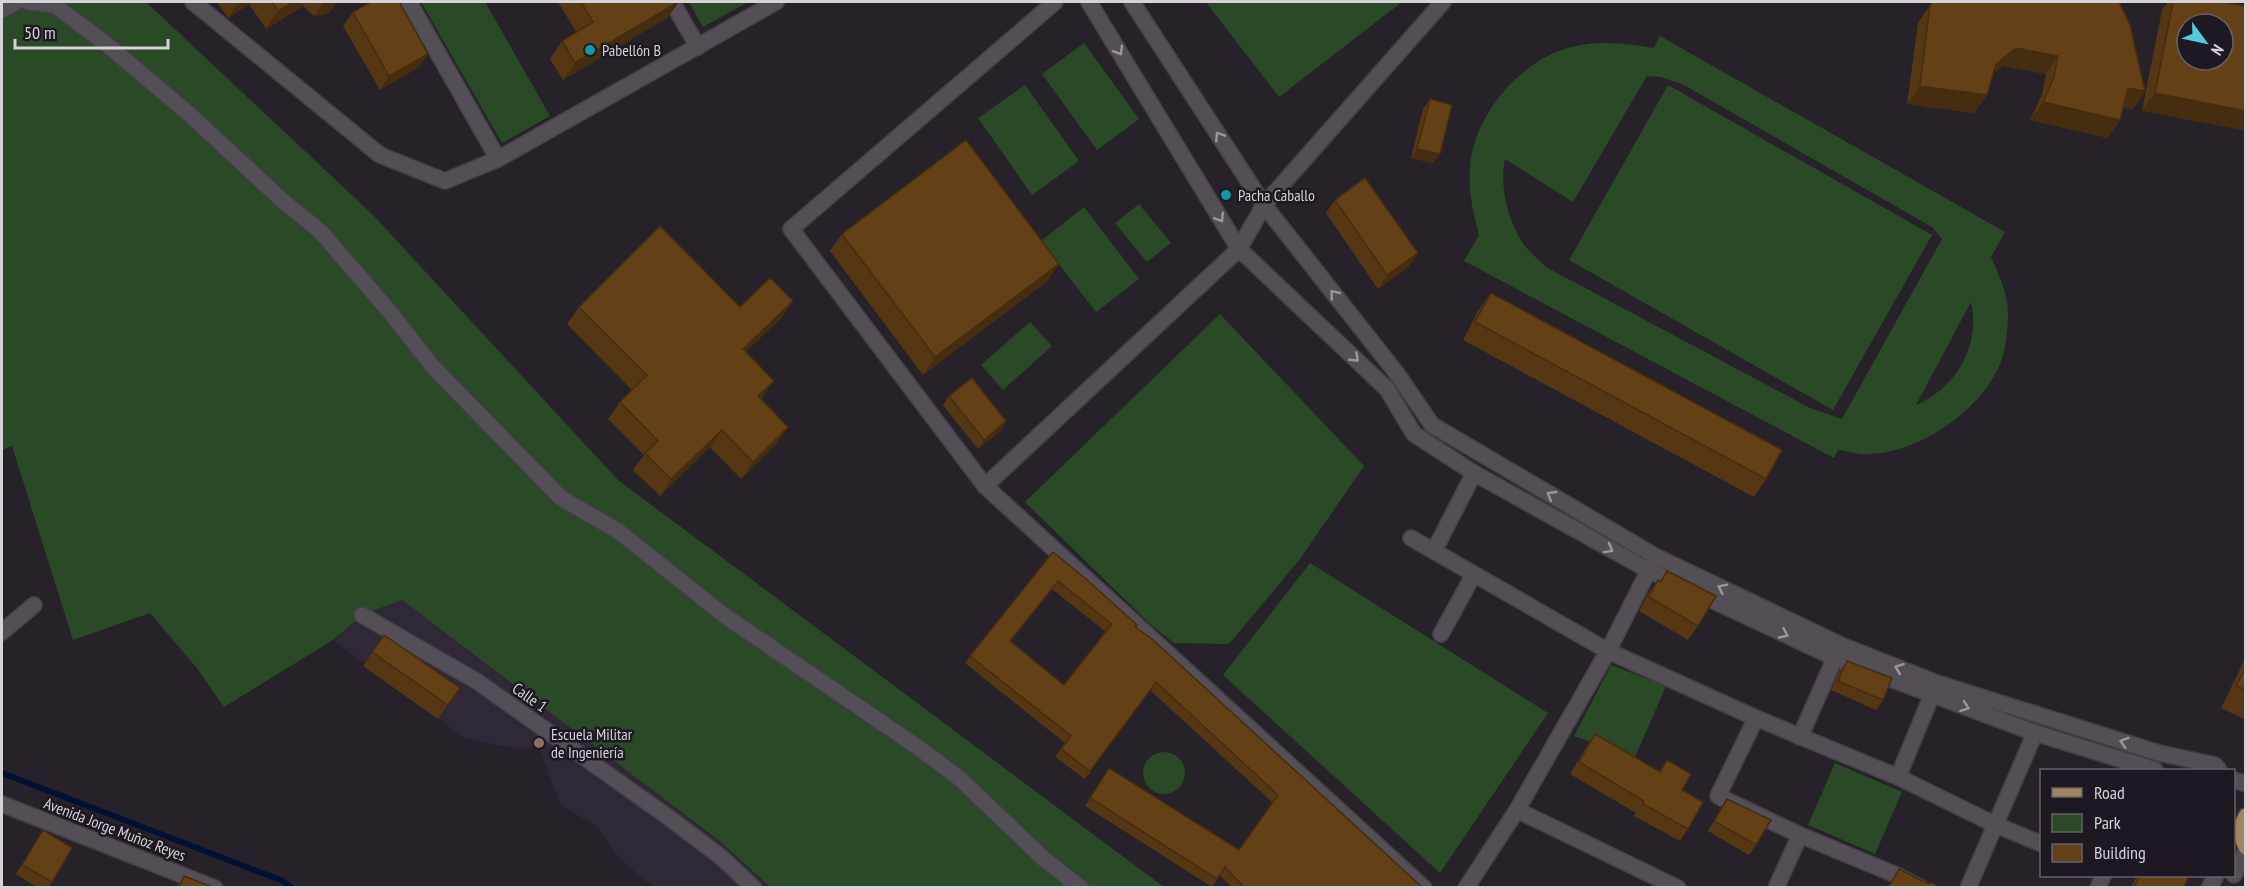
<svg xmlns="http://www.w3.org/2000/svg" width="2247" height="889" font-family="'PT Sans Narrow',sans-serif">
<style>
.education{fill:#302737}
.green{fill:#2a4927;fill-rule:evenodd}
.lines{fill:none;stroke-linecap:round;stroke-linejoin:round}
.stream{stroke:#001134;stroke-width:6}
.minor-casing{stroke:#433f46;stroke-width:18}
.major-casing{stroke:#433f46;stroke-width:18}
.minor{stroke:#544e57;stroke-width:15}
.major{stroke:#9f8562;stroke-width:15}
.wall{fill:#563713;fill-rule:evenodd}
.shaded-wall{fill:#462d0f}
.building{fill:#644016;stroke:#462d0f;stroke-width:1.5;fill-rule:evenodd}
.oneway{stroke:#9c979e}
.culture-dot{fill:#0f9aa8;stroke:#1d1821;stroke-width:2}
.education-dot{fill:#8d6e63;stroke:#1d1821;stroke-width:2}
.labels{text-anchor:middle;stroke-width:5;stroke-linejoin:round;paint-order:stroke}
.poi-label{font-size:16px;fill:#d6d2d8;stroke:#1d1821;text-anchor:start}
.street-label{font-size:16px;fill:#d6d2d8;stroke:#1d1821}
</style>
<rect width="100%" height="100%" fill="#27222a"/>
<!-- education -->
<polygon class="education" points="402,600 721,842 770,887 653,887 621,860 597,827 560,804 539,747 518,749 464,738 333,640 362,615"/>
<!-- green -->
<g class="green">
<polygon points="2,2 146,2 373,215 618,480 1164,887 770,887 721,842 402,600 362,615 333,640 224,707 196,667 150,613 73,640 12,446 2,450"/>
<polygon points="421,2 485,2 550,116 502,143"/>
<polygon points="689,2 748,2 703,27"/>
<polygon points="1206,2 1402,2 1279,97"/>
<path d="M1660,36L2005,232L1991,257C1999,275 2008,294 2008,314C2008,330 2006,349 2000,364C1981,410 1921,452 1870,454C1860,455 1848,451 1838,450L1834,458L1464,261L1479,235C1473,212 1468,191 1470,167C1474,112 1526,53 1581,45C1606,41 1629,44 1654,48ZM1647,76L1661,77L1682,84L1932,227L1942,239L1842,419L1810,408L1546,267C1538,259 1528,251 1522,242C1508,219 1499,186 1505,159L1573,202ZM1971,302C1981,345 1956,388 1916,405Z"/>
<polygon points="1084,43 1139,119 1097,150 1042,74"/>
<polygon points="1025,85 1079,161 1032,195 978,118"/>
<polygon points="1668,85 1932,235 1833,410 1569,260"/>
<polygon points="1139,204 1171,243 1147,262 1115,223"/>
<polygon points="1084,207 1139,279 1096,312 1041,241"/>
<polygon points="1220,314 1364,466 1300,559 1229,644 1174,643 1152,626 1025,502"/>
<polygon points="1030,322 1052,346 1003,390 981,365"/>
<polygon points="1310,563 1548,713 1440,873 1223,675"/>
<polygon points="1611,665 1666,686 1635,757 1574,736"/>
<circle cx="1164" cy="773" r="21"/>
<polygon points="1835,763 1902,792 1875,854 1808,825"/>
</g>
<g class="lines">
<!-- stream -->
<polyline class="stream" points="2,773 283,881 292,888"/>
<!-- minor casing -->
<g class="minor-casing">
<g id="minor">
<polyline points="28,2 54,5 105,43 188,113 284,202 320,231 390,312 433,367 561,498 618,531 725,616 919,748 959,778 1044,859 1081,888"/>
<polyline points="193,2 380,155 445,181 498,159 776,2"/>
<polyline points="409,2 498,159"/>
<polyline points="672,2 698,47"/>
<polyline points="1055,2 791,229 985,486 1424,888"/>
<polyline points="1089,2 1239,249 1387,389 1414,434 1474,473 1648,570 1835,658 2035,733 2155,770"/>
<polyline points="1132,2 1264,205 1398,375 1432,425 1655,556 1841,645 1937,683 2159,753 2215,765 2219,770"/>
<polyline points="2,10 16,2"/>
<polyline points="985,486 1239,249 1264,205 1443,2"/>
<polyline points="1411,538 1608,651 1756,718 1898,777 1996,825 2042,844"/>
<polyline points="1434,551 1474,473"/>
<polyline points="362,615 478,682 668,817 721,857 754,888"/>
<polyline points="2,632 34,605"/>
<polyline points="1441,634 1474,574"/>
<polyline points="1756,718 1718,796 1800,835 1894,874 1921,888"/>
<polyline points="1800,737 1838,651"/>
<polyline points="1898,777 1936,685"/>
<polyline points="2234,780 2246,784"/>
<polyline points="2,804 215,888"/>
<polyline points="1517,810 1678,888"/>
<polyline points="2234,875 2246,851"/>
<polyline points="1466,888 1517,810 1608,651 1653,562"/>
<polyline points="1776,888 1800,835"/>
<polyline points="1968,888 2035,733"/>
<polyline points="2098,888 2103,876"/>
<polyline points="2209,888 2216,876"/>
</g>
</g>
<!-- major casing -->
<g class="major-casing">
<path id="major" d="M2246,816C2240,827 2241,837 2246,847"/>
</g>
<!-- minor -->
<use href="#minor" class="minor"/>
<!-- major -->
<use href="#major" class="major"/>
</g>
<!-- wall -->
<g class="wall">
<polygon points="217,2 337,2 329,13 314,16 303,6 266,29 249,4 228,18"/>
<polygon points="558,2 617,2 618,3 620,2 679,2 667,18 563,80 550,59 562,41 577,33"/>
<polygon points="2168,2 2222,2 2142,111 2162,10"/>
<polygon points="1930,5 2145,91 2133,109 2123,107 2120,120 2108,138 2030,120 2042,95 2046,74 2003,66 1993,74 1987,95 1974,113 1907,104 1918,23"/>
<polygon points="353,12 419,67 380,90 343,26"/>
<polygon points="1430,99 1440,154 1433,163 1411,158 1423,109"/>
<polygon points="1335,200 1418,253 1408,267 1378,289 1326,213"/>
<polygon points="842,234 1059,264 1046,282 923,375 830,251"/>
<polygon points="1491,293 1766,479 1754,497 1463,340 1478,311"/>
<polygon points="793,301 781,318 746,351 776,444 741,479 710,447 660,496 633,470 644,455 608,419 620,402 632,390 567,324 579,307 740,307"/>
<polygon points="949,396 1006,421 1000,431 978,449 943,405"/>
<path d="M1053,552L1135,627L1423,888H1232L1220,875L1212,887L1085,806L1104,776L1239,850L1273,803L1150,690L1085,779L1055,757L1065,743L965,663ZM1052,589L1106,632L1064,685L1010,641Z"/>
<polygon points="1667,571 1698,626 1688,640 1639,611 1648,594 1658,580 1660,581"/>
<polygon points="384,635 460,688 438,719 363,666"/>
<polygon points="2246,657 2246,720 2221,708"/>
<polygon points="1847,661 1883,700 1876,710 1831,690 1840,670"/>
<polygon points="1595,734 1659,772 1667,760 1682,790 1688,829 1680,841 1634,816 1636,813 1570,774 1587,746"/>
<polygon points="1727,799 1756,845 1749,855 1708,831"/>
<polygon points="43,830 52,882 48,888 38,888 16,874"/>
<polygon points="184,876 215,888 176,888"/>
<polygon points="2137,876 2190,876 2188,878 2188,877 2183,888 2130,888"/>
</g>
<!-- shaded-wall -->
<g class="shaded-wall">
<polygon points="239,2 251,2 249,4 228,18"/>
<polygon points="294,2 306,2 303,6 266,29 278,11"/>
<polygon points="324,2 337,2 329,13 314,16"/>
<polygon points="678,2 679,2 667,18 563,80 575,63"/>
<polygon points="2016,48 2058,56 2046,74 2003,66 1984,82 1996,64"/>
<polygon points="428,54 419,67 380,90 389,76"/>
<polygon points="1920,86 1987,95 1974,113 1907,104"/>
<polygon points="2128,88 2145,91 2133,109 2116,106"/>
<polygon points="2155,93 2246,111 2246,131 2142,111"/>
<polygon points="2043,102 2120,120 2108,138 2030,120"/>
<polygon points="1417,149 1440,154 1433,163 1411,158"/>
<polygon points="1418,253 1408,267 1378,289 1387,275"/>
<polygon points="1059,264 1046,282 923,375 935,357"/>
<polygon points="793,301 781,318 731,366 743,349"/>
<polygon points="774,381 762,398 746,413 758,396"/>
<polygon points="1006,421 1000,431 978,449 984,440"/>
<polygon points="788,427 776,444 741,479 753,462"/>
<polygon points="722,430 710,447 660,496 671,479"/>
</g>
<!-- building -->
<g class="building">
<polygon points="272,2 294,2 278,11"/>
<polygon points="371,2 399,2 428,54 389,76 353,12"/>
<polygon points="581,2 617,2 618,3 620,2 678,2 575,63 562,41 593,22"/>
<polygon points="1933,2 2119,2 2130,25 2145,91 2128,88 2120,120 2043,102 2054,77 2058,56 2016,48 1996,64 1987,95 1920,86 1930,5"/>
<path d="M2173,2H2222L2246,6V111L2155,93ZM2187,24H2223V60H2187Z"/>
<polygon points="1430,99 1452,105 1440,154 1417,149"/>
<polygon points="966,140 1059,264 935,357 842,234"/>
<polygon points="1365,178 1418,253 1387,275 1335,200"/>
<polygon points="660,226 740,307 770,278 793,301 743,349 774,381 758,396 788,427 753,462 722,430 671,479 645,453 658,441 620,402 647,375 579,307"/>
<polygon points="1491,293 1782,450 1766,479 1475,322"/>
<polygon points="972,378 1006,421 984,440 949,396"/>
<path d="M1053,552L1086,579L1137,625L1135,627L1152,639L1423,888H1245L1225,867L1217,879L1090,798L1109,768L1239,850L1278,795L1156,682L1090,771L1061,749L1071,736L970,656ZM1058,581L1112,624L1064,685L1010,641Z"/>
<polygon points="1667,571 1716,596 1698,626 1649,597 1658,580 1661,582"/>
<polygon points="384,635 460,688 448,705 372,652"/>
<polygon points="1847,661 1892,678 1883,700 1838,681"/>
<polygon points="2246,667 2246,690 2236,686"/>
<polygon points="1595,734 1660,772 1667,760 1691,774 1682,790 1703,802 1688,829 1643,804 1644,801 1579,762"/>
<polygon points="1727,799 1771,820 1756,845 1714,821"/>
<polygon points="43,830 72,848 52,882 22,865"/>
<polygon points="1899,869 1926,883 1933,883 1940,888 1888,888"/>
<polygon points="184,876 215,888 179,888"/>
<polygon points="2140,876 2189,876 2183,888 2134,888"/>
</g>
<!-- one-way arrows -->
<defs><path id="oneway-chevron" d="M-2-3.5L2.5 0L-2 3.5" fill="none" stroke-width="1.6" stroke-linecap="round" stroke-linejoin="round" transform="scale(1.5)"/></defs>
<g class="oneway">
<use href="#oneway-chevron" transform="translate(1119 51) rotate(59)"/>
<use href="#oneway-chevron" transform="translate(1219 136) rotate(-123)"/>
<use href="#oneway-chevron" transform="translate(1220 218) rotate(59)"/>
<use href="#oneway-chevron" transform="translate(1334 294) rotate(-129)"/>
<use href="#oneway-chevron" transform="translate(1355 358) rotate(43)"/>
<use href="#oneway-chevron" transform="translate(1551 495) rotate(-150)"/>
<use href="#oneway-chevron" transform="translate(1609 549) rotate(29)"/>
<use href="#oneway-chevron" transform="translate(1722 588) rotate(-154)"/>
<use href="#oneway-chevron" transform="translate(1784 634) rotate(25)"/>
<use href="#oneway-chevron" transform="translate(1899 668) rotate(-159)"/>
<use href="#oneway-chevron" transform="translate(1965 707) rotate(20)"/>
<use href="#oneway-chevron" transform="translate(2124 742) rotate(-163)"/>
</g>
<!-- markers -->
<g class="culture-dot">
<circle cx="590" cy="50" r="6"/>
<circle cx="1226" cy="195" r="6"/>
</g>
<circle class="education-dot" cx="539" cy="743" r="6"/>
<g class="labels">
<!-- poi labels -->
<g class="poi-label">
<text x="602" y="56">Pabellón B</text>
<text x="1238" y="201">Pacha Caballo</text>
<text x="551" y="740">Escuela Militar<tspan x="551" dy="18">de Ingeniería</tspan></text>
</g>
<!-- street labels -->
<g class="street-label">
<text transform="translate(530 697) rotate(35)" y="6">Calle 1</text>
<text transform="translate(115 829) rotate(21)" y="6">Avenida Jorge Muñoz Reyes</text>
</g>
</g>
<!-- border -->
<rect width="2247" height="889" fill="none" stroke="#d6d2d8" stroke-width="6"/>
<!-- legend -->
<rect x="2040" y="769" width="195" height="108" fill="#1d1821" stroke="#67626a" stroke-width="1.5"/>
<rect x="2052" y="788" width="30" height="9" fill="#9f8562" stroke="#67626a" stroke-width="1.5"/>
<text x="2094" y="799" font-size="18" fill="#d6d2d8">Road</text>
<rect x="2052" y="814" width="30" height="18" fill="#2a4927" stroke="#67626a" stroke-width="1.5"/>
<text x="2094" y="829" font-size="18" fill="#d6d2d8">Park</text>
<rect x="2052" y="844" width="30" height="18" fill="#644016" stroke="#67626a" stroke-width="1.5"/>
<text x="2094" y="859" font-size="18" fill="#d6d2d8">Building</text>
<!-- north arrow -->
<g transform="translate(2205 42) rotate(123)"><circle r="28" fill="#1d1821" stroke="#67626a" stroke-width="1.5"/>
<path d="M0-4.5L10 22L0 15L-10 22Z" fill="#54cadd"/>
<text y="-9" font-size="16" font-weight="bold" text-anchor="middle" fill="#d6d2d8">N</text>
</g>
<!-- scale -->
<path d="M15 39v9h153v-9" fill="none" stroke="#d6d2d8" stroke-width="3"/>
<text x="24" y="39" font-size="18" fill="#d6d2d8" stroke="#1d1821" stroke-width="4.5" paint-order="stroke">50 m</text>
</svg>
